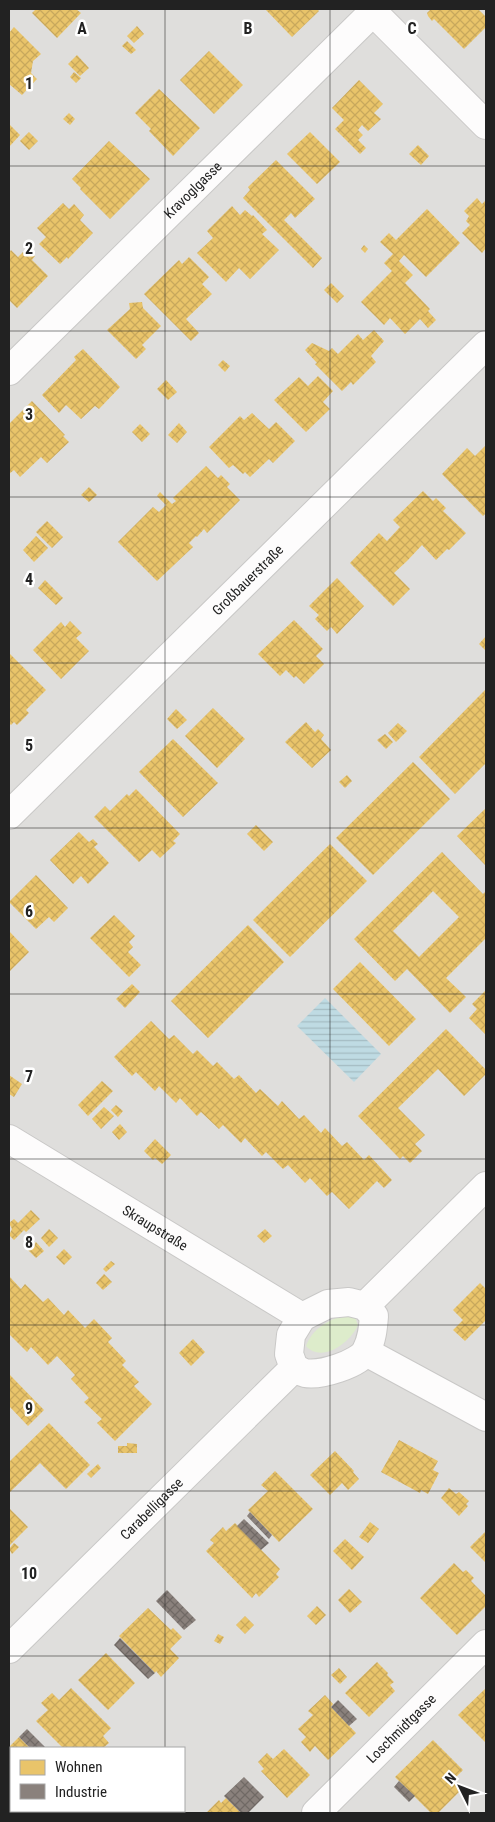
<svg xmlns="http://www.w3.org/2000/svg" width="495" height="1822" font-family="'Roboto Condensed',sans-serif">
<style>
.residential{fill:#dfdedc;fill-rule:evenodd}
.grass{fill:#ddeccb}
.water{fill:url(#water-rules)}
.homes{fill:url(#homes-cross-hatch);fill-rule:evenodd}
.industry{fill:url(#industry-cross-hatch)}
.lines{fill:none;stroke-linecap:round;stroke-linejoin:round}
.minor-casing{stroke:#c9c8c7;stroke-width:30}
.minor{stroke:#fdfcfc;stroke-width:28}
.grid{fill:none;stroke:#222;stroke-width:1;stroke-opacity:0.55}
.labels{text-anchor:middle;stroke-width:5;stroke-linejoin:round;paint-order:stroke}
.street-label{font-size:14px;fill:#222;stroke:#fff}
.grid-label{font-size:16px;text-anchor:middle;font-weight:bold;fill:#222;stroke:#fff;stroke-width:5;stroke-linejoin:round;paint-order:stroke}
</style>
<defs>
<pattern id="water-rules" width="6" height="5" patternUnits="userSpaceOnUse" patternTransform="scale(1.25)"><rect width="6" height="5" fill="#bfdbe3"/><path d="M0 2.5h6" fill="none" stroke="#a4bcc2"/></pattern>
<pattern id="homes-cross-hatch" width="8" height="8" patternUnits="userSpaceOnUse" patternTransform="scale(1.25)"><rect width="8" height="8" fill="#e9c46a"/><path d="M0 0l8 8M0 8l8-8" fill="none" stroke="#c8a85c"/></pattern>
<pattern id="industry-cross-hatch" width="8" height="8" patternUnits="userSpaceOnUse" patternTransform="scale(1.25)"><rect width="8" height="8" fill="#8a817c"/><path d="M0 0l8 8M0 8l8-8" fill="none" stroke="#706965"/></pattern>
</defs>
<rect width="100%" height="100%" fill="#f0eeeb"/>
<!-- residential -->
<path class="residential" d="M9,9H486V1813H9ZM11,1748H184V1811H11Z"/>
<!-- grass -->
<path class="grass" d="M343,1315H354L358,1325C351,1342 322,1364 306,1346C313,1328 326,1322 343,1315Z"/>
<!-- water -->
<polygon class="water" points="325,998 381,1054 354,1082 297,1026"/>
<!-- homes -->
<g class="homes">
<polygon points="36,9 76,9 81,13 57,38 32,13"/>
<polygon points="267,9 317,9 319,11 292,37 266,10"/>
<polygon points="431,9 478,9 486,17 486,27 464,49 434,19 432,21 428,16 427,13"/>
<polygon points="137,26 144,34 134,43 127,36"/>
<polygon points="14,27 41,54 33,61 31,73 37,79 22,95 9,84 9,33"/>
<polygon points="127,41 136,50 131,54 122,46"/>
<polygon points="209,51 243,85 214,114 180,80"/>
<polygon points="77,55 89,68 80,76 68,64"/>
<polygon points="74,72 81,78 76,83 70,77"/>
<polygon points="359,80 383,104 374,113 381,119 368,131 362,125 358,130 363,135 358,140 366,148 360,154 335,129 344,120 332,108"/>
<polygon points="159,89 200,128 173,156 149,131 151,129 135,113"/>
<polygon points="69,113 75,119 70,125 63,119"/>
<polygon points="9,124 20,135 9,147"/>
<polygon points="29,132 38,141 29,150 20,141"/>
<polygon points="310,132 340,162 317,184 287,154"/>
<polygon points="109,141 150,179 110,219 80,189 81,188 72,179"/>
<polygon points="418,145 429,156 421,165 409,154"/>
<polygon points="276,160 315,199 295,218 291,213 284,220 322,258 313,268 243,198 250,190 248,187"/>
<polygon points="477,198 482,204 486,200 486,248 482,253 462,233 470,225 466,221 469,216 464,211"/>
<polygon points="63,203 69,209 74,204 84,215 80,220 93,233 68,259 67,257 60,264 39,244 46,237 37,228"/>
<polygon points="232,206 240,215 245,210 252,216 253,215 267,230 262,234 279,250 250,279 239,268 226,282 197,253 213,238 207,231"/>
<polygon points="427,209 460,243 426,277 404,255 399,261 413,275 405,283 430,309 428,311 436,320 428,328 420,319 405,334 390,318 384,325 361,302 392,271 384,263 393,254 380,242 389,233 396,240"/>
<polygon points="364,245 368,249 365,253 361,249"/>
<polygon points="11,250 18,257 23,252 25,253 29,250 35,256 32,260 48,276 17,308 9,300 9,253"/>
<polygon points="189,257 209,277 202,284 212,294 186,319 199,333 191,341 144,294 179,260 182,264"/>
<polygon points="331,283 344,296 337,303 324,290"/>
<polygon points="142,302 143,308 161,326 142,345 146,349 136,359 107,330 130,309 129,303"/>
<polygon points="374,330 384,341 371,356 376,362 353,385 351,382 342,391 315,364 317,363 305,350 312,343 329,351 332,348 338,354 358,334 363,340"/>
<polygon points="83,349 120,387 99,409 95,406 81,419 66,405 59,413 42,395 76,360 74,357"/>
<polygon points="223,360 230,366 225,372 218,365"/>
<polygon points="318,376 333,391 323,402 330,409 306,432 274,400 299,377 308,386"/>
<polygon points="166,380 177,392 168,400 157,389"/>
<polygon points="32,401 65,435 63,436 69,442 47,463 41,457 20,477 14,470 9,474 9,424"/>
<polygon points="252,413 269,429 276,422 295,441 273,463 269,459 250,477 245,472 243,474 233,465 229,468 209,447 240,416 244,420"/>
<polygon points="179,423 187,432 177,443 168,435"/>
<polygon points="140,424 150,434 142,442 132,432"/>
<polygon points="486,445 486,513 483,516 442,474 467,448 475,456"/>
<polygon points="206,466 218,478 221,475 230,484 227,487 240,500 207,533 204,529 197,537 196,536 189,543 193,547 157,581 118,542 153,507 159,512 166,505 157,496 160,492 172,504 176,501 173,498"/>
<polygon points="89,487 97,495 89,502 81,495"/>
<polygon points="423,491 433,501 436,498 446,508 443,511 466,533 449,550 447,549 436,560 422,545 407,561 394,573 410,589 393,606 350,563 379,533 387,541 400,527 393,520"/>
<polygon points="47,521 63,537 52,548 36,532"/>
<polygon points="36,536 48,548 34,562 23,550"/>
<polygon points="337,578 364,606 337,634 331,627 327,631 315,619 319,615 309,606"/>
<polygon points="45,580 63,598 56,605 38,588"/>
<polygon points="294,620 323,649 316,656 324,664 304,684 296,676 294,678 286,670 280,676 258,654"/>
<polygon points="70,621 82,633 76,638 89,651 61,679 33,650 61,622 65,627"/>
<polygon points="486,636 486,651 479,644"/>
<polygon points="9,653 46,690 26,710 29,713 17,725 14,722 11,725 9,723"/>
<polygon points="486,689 486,763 455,794 419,757"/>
<polygon points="213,708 245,739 217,768 185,736"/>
<polygon points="176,709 187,720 177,729 167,719"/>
<polygon points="306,722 315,732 318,729 324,735 321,739 331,750 312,768 285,742"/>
<polygon points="398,723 407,731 396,742 388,733"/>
<polygon points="385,734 393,742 386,749 377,740"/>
<polygon points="173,739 218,783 183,817 139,772"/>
<polygon points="413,762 450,799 373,875 336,838"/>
<polygon points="347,775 352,781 345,788 339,782"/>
<polygon points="136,789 180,834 173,841 176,843 160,858 152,850 139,862 94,817 105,806 110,811 127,794 129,796"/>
<polygon points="486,808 486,866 457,836"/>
<polygon points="256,825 273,842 264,851 247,834"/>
<polygon points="79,832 89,842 93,839 98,844 94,847 109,863 88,884 81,876 73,884 50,860"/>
<polygon points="330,844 367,881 290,957 253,920"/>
<path d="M442,852L483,894L486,891V938L446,978L466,997L450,1013L407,969L395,981L354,939ZM433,891L459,917L419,957L393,931Z"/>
<polygon points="36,875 68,908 54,922 49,917 36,929 9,902"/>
<polygon points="114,915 135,936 129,942 133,947 128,952 141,965 129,977 90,938"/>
<polygon points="248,925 284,962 208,1038 171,1001"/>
<polygon points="9,931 29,952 9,972"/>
<polygon points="360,962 416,1019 389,1046 333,989"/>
<polygon points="132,984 140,992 125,1008 116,999"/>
<polygon points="485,991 486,993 486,1035 469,1018 477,1009 472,1004"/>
<polygon points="151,1021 169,1039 174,1035 193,1054 197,1050 213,1066 217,1062 234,1079 239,1075 256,1093 260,1089 278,1106 282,1101 299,1119 304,1115 321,1133 325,1128 342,1146 347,1142 364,1160 369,1155 392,1180 384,1188 377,1181 349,1209 332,1192 327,1196 310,1178 305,1183 288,1165 283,1169 266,1152 262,1156 245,1138 241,1143 223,1125 219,1129 201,1112 197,1116 180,1098 176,1103 159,1086 155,1091 136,1072 132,1076 114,1057"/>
<polygon points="446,1029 486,1070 486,1074 464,1096 438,1069 398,1108 425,1135 415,1144 422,1151 410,1163 403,1156 400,1159 358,1116"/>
<polygon points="9,1075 22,1084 14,1097 9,1094"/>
<polygon points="102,1081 113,1091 88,1116 78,1105"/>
<polygon points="116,1105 123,1111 118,1117 111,1110"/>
<polygon points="104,1107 114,1116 101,1129 92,1119"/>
<polygon points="120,1124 127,1132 119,1140 112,1132"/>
<polygon points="155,1139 171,1155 162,1164 155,1158 153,1160 144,1151"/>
<polygon points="31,1210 40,1219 26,1232 24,1230 14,1240 9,1235 12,1229 9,1223 14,1219 18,1223"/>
<polygon points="49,1229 58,1238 49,1247 41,1238"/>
<polygon points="265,1229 272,1236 264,1243 257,1236"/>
<polygon points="36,1242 44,1251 36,1258 28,1250"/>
<polygon points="64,1249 72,1257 64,1265 56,1257"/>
<polygon points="111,1261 115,1264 106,1272 103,1269"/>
<polygon points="104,1274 112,1282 103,1290 96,1283"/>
<polygon points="9,1276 21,1289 25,1284 43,1302 48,1298 64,1315 68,1310 85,1328 94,1319 112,1338 108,1342 126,1361 122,1365 139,1382 134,1386 152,1404 115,1441 97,1423 102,1419 84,1402 89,1398 71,1379 75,1375 57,1356 48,1365 31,1347 27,1352 10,1335 9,1336"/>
<polygon points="480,1283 486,1289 486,1320 465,1341 453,1330 463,1320 453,1310"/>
<polygon points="193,1339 205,1352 191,1366 179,1353"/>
<polygon points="9,1374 44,1410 28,1426 9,1406"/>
<polygon points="49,1423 90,1465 66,1489 40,1463 9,1493 9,1462"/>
<polygon points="399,1440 438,1461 433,1470 439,1473 428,1494 421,1490 420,1493 381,1472"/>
<polygon points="127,1443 137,1444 137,1453 118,1453 118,1446 127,1446"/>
<polygon points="335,1451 354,1471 353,1472 359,1479 348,1490 342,1483 330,1495 310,1475"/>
<polygon points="98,1464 101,1468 91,1478 87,1474"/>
<polygon points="275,1471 313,1509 279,1542 248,1510 268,1491 261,1485"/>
<polygon points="449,1488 456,1494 459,1492 469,1501 466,1504 468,1506 459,1516 441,1498"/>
<polygon points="9,1508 28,1527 9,1546"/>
<polygon points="370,1522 379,1529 368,1543 359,1537"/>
<polygon points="235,1523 280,1569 276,1574 279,1577 259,1597 256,1593 252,1598 206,1551 214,1543 210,1540 223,1527 226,1531"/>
<polygon points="486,1531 486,1563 470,1547"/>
<polygon points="345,1539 364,1557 352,1570 333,1551"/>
<polygon points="14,1543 19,1547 12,1554 9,1549"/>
<polygon points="454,1563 463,1572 466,1570 474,1578 471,1581 486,1596 486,1606 457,1635 420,1598"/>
<polygon points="349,1589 362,1602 350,1613 338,1600"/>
<polygon points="317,1606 326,1615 316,1625 307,1616"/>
<polygon points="148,1608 171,1630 173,1628 182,1637 170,1649 179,1658 161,1677 156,1671 155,1673 119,1636"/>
<polygon points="245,1616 254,1625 245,1634 236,1625"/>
<polygon points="218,1634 224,1637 220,1644 214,1641"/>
<polygon points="106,1653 135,1683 108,1710 78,1680"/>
<polygon points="377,1662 388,1673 387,1675 394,1682 390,1685 395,1691 369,1717 345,1693"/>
<polygon points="339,1668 347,1677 340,1684 331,1675"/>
<polygon points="71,1688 111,1728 103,1736 109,1743 103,1748 63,1748 36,1721 48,1710 41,1703 52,1693 59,1700"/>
<polygon points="486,1688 486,1743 458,1715"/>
<polygon points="325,1695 333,1704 331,1707 356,1733 328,1760 315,1746 310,1752 301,1742 306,1737 298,1729 313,1715 308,1711"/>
<polygon points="19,1737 30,1748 11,1748 11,1786 9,1789 9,1747"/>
<polygon points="433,1740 463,1770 454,1779 463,1788 438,1813 431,1813 395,1777"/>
<polygon points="284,1749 310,1775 287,1798 261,1771 264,1769 258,1762 267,1753 273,1759"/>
<polygon points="226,1798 241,1813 206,1813 219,1800 221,1803"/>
</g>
<!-- industry -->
<g class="industry">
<polygon points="250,1512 272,1535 269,1539 247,1516"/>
<polygon points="244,1519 269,1543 261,1550 237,1526"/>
<polygon points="167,1590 196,1620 184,1630 156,1601"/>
<polygon points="120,1638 155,1673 148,1679 114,1645"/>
<polygon points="338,1700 357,1719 349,1726 331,1707"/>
<polygon points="27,1729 46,1748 30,1748 19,1737"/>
<polygon points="244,1777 264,1797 248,1813 241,1813 224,1796"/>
<polygon points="399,1781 415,1796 409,1802 394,1787"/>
<polygon points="9,1797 11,1799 11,1811 14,1811 11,1813 9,1813"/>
</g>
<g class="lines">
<!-- minor casing -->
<g class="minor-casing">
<g id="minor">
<polyline points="370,9 486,125"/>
<path id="s1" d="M9,371L376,9"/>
<path id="s2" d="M9,815L486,345"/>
<path id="s3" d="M9,1139L302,1317"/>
<path d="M349,1302L365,1306L374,1316C373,1328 372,1340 366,1351C359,1364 320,1376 305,1373C301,1372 297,1369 294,1368L289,1354L291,1335L302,1317L328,1304Z"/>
<polyline points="365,1306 486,1186"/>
<polyline points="366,1352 486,1417"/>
<path id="s4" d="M9,1649L294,1368"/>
<path id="s5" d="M316,1813L486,1644"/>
</g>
</g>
<!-- minor -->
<use href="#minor" class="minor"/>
</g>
<!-- grid -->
<path class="grid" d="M165,9V1748M330,9V1813M9,166H486M9,331H486M9,497H486M9,663H486M9,828H486M9,994H486M9,1159H486M9,1325H486M9,1491H486M9,1656H486M165,1811V1813"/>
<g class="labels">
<!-- street labels -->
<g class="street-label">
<text dy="5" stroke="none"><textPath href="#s1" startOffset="258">Kravoglgasse</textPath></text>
<text dy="5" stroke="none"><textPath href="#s2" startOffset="335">Großbauerstraße</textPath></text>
<text dy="5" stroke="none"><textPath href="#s3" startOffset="171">Skraupstraße</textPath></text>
<text dy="5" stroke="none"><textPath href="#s4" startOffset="200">Carabelligasse</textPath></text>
<text dy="5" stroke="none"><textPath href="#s5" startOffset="120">Loschmidtgasse</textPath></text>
</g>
</g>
<g class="grid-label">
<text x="82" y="34">A</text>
<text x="248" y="34">B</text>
<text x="412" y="34">C</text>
<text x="29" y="89">1</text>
<text x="29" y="254">2</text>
<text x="29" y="420">3</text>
<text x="29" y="585">4</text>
<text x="29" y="751">5</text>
<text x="29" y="917">6</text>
<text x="29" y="1082">7</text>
<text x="29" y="1248">8</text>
<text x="29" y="1414">9</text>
<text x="29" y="1579">10</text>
</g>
<!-- border -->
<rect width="495" height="1822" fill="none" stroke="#222222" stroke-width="20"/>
<!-- legend -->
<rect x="10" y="1747" width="175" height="65" fill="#ffffff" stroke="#a7a7a7"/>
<rect x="20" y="1760" width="25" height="15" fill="#e9c46a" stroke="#a7a7a7"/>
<text x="55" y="1772" font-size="15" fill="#222222">Wohnen</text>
<rect x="20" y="1784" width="25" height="15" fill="#8a817c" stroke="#a7a7a7"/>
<text x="55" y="1797" font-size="15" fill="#222222">Industrie</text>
<!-- north arrow -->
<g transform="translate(460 1787) rotate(312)" stroke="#ffffff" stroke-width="4" paint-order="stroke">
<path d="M0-4L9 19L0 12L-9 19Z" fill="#222222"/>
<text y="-8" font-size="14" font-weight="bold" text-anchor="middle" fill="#222222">N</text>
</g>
</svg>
